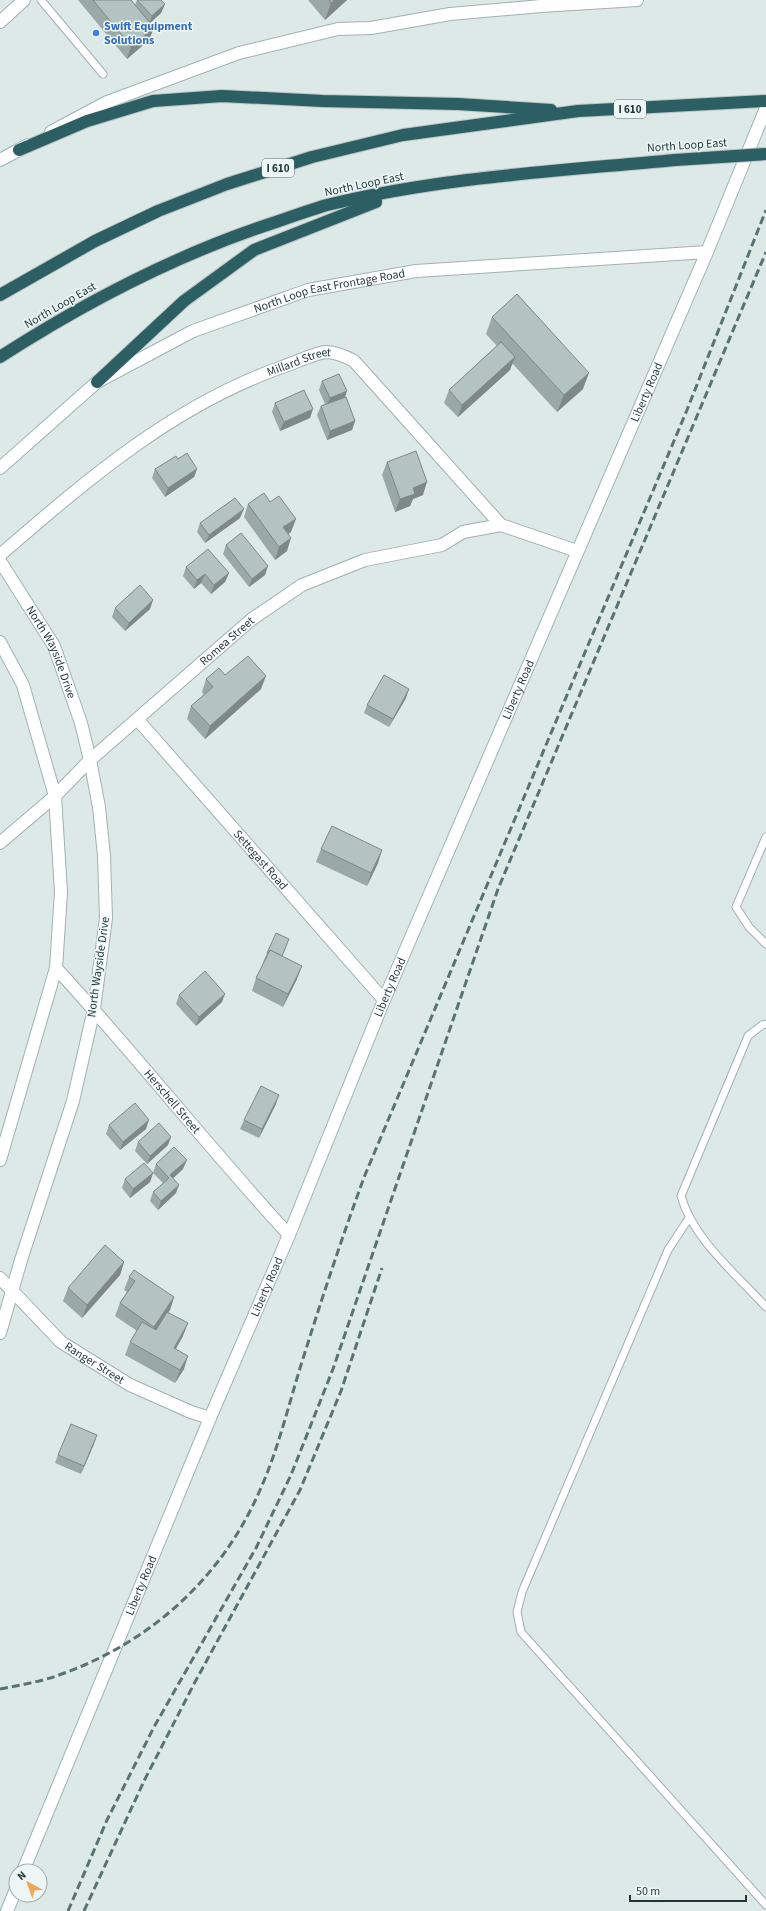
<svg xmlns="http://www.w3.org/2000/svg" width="766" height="1911" font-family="'Source Sans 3',sans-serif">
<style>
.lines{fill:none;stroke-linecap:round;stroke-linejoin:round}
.service-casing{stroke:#a0b0af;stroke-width:9}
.minor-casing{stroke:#a0b0af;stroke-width:14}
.secondary-casing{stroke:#9db4b2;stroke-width:14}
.motorway-casing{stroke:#bcc3c3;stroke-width:14}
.service{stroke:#fff;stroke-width:7}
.minor{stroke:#fff;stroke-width:12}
.secondary{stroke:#fff;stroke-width:12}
.motorway{stroke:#2c5f63;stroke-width:12}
.rail{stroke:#597374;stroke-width:3;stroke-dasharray:8 4;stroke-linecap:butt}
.motorway-bridge-casing{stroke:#bcc3c3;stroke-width:14;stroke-linecap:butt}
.motorway-bridge{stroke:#2c5f63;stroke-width:12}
.wall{fill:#9aa8a6}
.shaded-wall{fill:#7d8887}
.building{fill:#b3c3c1;stroke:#7d8887}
.shop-dot{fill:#3f7fe0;stroke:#edf6f4;stroke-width:1.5}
.labels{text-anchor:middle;stroke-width:3;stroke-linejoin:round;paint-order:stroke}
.shield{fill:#edf6f4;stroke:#5d7070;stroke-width:1}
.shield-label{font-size:11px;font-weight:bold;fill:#1f3738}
.shop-label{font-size:12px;font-weight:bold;fill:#366cbe;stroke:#edf6f4;text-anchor:start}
.street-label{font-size:12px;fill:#1f3738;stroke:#edf6f4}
</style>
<rect width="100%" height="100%" fill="#dde9e7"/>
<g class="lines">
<!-- service casing -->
<g class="service-casing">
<g id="service">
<polyline points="41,0 103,74"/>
<polyline points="766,837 736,907 749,927 766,944"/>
<path d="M766,1024L762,1025L748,1036L681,1196C693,1239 736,1274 766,1307"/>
<polyline points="689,1218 668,1250 522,1592 517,1612 521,1632 766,1905"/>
</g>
</g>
<!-- minor casing -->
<g class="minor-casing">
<g id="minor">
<polyline points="0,22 24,0"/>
<path id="s1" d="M0,555C87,480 172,406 282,367C294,363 313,354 325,352C336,352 345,356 354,361L501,525L577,551"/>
<path id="s2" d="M138,720L384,1000"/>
<path id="s3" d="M0,843L55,796L90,760L252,619L302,585L365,560L442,545L463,532L501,525"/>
<path id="s4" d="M56,968C136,1055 209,1148 289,1235"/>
<path id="s5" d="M0,1278L61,1342L130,1385L191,1412L210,1418"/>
</g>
</g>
<!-- secondary casing -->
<g class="secondary-casing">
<g id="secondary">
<polyline points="51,132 107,102 239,53 338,29 371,28 450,14 541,6 637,0"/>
<polyline points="0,160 28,145"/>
<path id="s6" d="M0,468L97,382L193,331L308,290L416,271L707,252"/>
<path id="s7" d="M0,561L54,646L81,723L90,760L99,807L104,856L106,918L94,1009L73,1101L21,1260L0,1333"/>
<polyline points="0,642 23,685 55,796 61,892 56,968 0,1160"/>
<path id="s8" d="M23,1871L210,1418L289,1235L384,1000L707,252L766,108"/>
<polyline points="7,1911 16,1889"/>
</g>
</g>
<!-- motorway casing -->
<g class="motorway-casing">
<g id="motorway">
<polyline points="19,150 87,121 153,101 222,96 323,101 458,104 551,110"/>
<polyline points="0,295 95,241 158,211 227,184 312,157 403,135 578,111 766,101"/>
<path d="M0,357C87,301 177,254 276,222C293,216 310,210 327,205C441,177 559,171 675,160"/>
<polyline points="97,382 184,301 254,250 376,202"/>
</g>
</g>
<!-- service -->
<use href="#service" class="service"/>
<!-- minor -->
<use href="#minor" class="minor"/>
<!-- secondary -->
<use href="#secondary" class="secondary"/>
<!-- motorway -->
<use href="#motorway" class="motorway"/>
<!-- rail -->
<g class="rail">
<path d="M0,1689C20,1685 40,1682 59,1675C150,1643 222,1578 260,1490C278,1450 288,1407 301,1365C321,1301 342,1237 365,1175L687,410L766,210"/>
<polyline points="68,1911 107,1820 154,1727 256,1548 291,1475 333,1369 498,889 766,252"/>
<polyline points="84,1911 145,1779 195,1682 300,1490 341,1391 382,1268"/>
</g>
<!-- motorway-bridge casing -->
<g class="motorway-bridge-casing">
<polyline id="motorway-bridge" points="675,160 766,154"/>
</g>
<!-- motorway-bridge -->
<use href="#motorway-bridge" class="motorway-bridge"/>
</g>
<!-- wall -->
<g class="wall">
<polygon points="78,0 131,0 135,5 137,0 165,4 161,13 150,23 149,40 127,59"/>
<polygon points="308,0 347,0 325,20"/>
<polygon points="492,317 583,389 557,412 512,363 510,370 458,417 444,403 449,390 497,346 486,334"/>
<polygon points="322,381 344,397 355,421 352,430 327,440 317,415 321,406 325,404 319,390"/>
<polygon points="275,403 310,418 280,431 272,412"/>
<polygon points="178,459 197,469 194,477 165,497 152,478 155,469"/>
<polygon points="387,462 423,495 413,499 410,506 395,512 382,475"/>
<polygon points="248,504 291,532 288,534 287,551 275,560 244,517"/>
<polygon points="240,518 205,543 197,532 200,523"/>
<polygon points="226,545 265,575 249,587 223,554"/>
<polygon points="186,567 229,573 225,582 211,594 201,583 194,589 183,576"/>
<polygon points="115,608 150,609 125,631 112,617"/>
<polygon points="225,675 261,689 205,739 187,719 191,706 204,695 202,692 206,679"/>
<polygon points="406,698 389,727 364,713 367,705"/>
<polygon points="321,849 378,863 367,886 316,862"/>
<polygon points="286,947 282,956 297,979 283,1007 252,991 256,978 264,962 263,962 267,953"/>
<polygon points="179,995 222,1002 196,1026 176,1004"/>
<polygon points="276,1104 259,1138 240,1129 244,1120"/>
<polygon points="109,1125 146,1129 120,1150 106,1134"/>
<polygon points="138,1142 168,1145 147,1164 135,1151"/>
<polygon points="156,1164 183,1169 173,1178 176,1193 158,1210 150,1201 153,1192 163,1183 153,1173"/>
<polygon points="153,1173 150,1182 130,1198 122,1188 125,1179"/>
<polygon points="124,1262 120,1275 82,1318 63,1301 68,1288"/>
<polygon points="129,1277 174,1297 170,1310 168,1312 183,1336 176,1349 184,1369 175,1383 125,1355 130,1342 137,1331 115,1316 120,1303 127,1292 124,1290"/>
<polygon points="94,1444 81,1474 55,1463 58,1455"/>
</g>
<!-- shaded-wall -->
<g class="shaded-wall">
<polygon points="335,0 347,0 325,20 331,3"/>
<polygon points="165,4 161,13 149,24 152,16"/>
<polygon points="154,28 149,40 127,59 131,46"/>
<polygon points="515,357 510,370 458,417 462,405"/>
<polygon points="589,373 583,389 557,412 564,395"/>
<polygon points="347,391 344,400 326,407 330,398"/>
<polygon points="313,409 310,418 280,431 284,422"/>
<polygon points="355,421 352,430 327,440 330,431"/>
<polygon points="197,469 194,477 165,497 168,488"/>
<polygon points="427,482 423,495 413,499 410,506 395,512 400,499 413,488"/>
<polygon points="244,509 240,518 205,543 209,535"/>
<polygon points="296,519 291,532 279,540 283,527"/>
<polygon points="291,538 287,551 275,560 279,547"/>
<polygon points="268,566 265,575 249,587 252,579"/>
<polygon points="229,573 225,582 211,594 214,585"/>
<polygon points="205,574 201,583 194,589 197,580"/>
<polygon points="153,600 150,609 125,631 129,623"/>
<polygon points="266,676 261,689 205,739 210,726"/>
<polygon points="409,689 406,698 389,727 393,719"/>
<polygon points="382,850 378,863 367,886 371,873"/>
<polygon points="302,966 297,979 283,1007 288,994"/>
<polygon points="225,994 222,1002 196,1026 199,1017"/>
<polygon points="279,1095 276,1104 259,1138 262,1129"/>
<polygon points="149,1120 146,1129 120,1150 123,1142"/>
<polygon points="171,1137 168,1145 147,1164 150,1156"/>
<polygon points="187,1160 183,1169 167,1184 170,1175"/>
<polygon points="153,1173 150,1182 130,1198 133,1189"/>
<polygon points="179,1185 176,1193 158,1210 161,1201"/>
<polygon points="124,1262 120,1275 82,1318 87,1305"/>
<polygon points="174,1297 170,1310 150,1340 154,1327"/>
<polygon points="188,1323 183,1336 169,1360 174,1348"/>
<polygon points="188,1356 184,1369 175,1383 180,1370"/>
<polygon points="97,1435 94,1444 81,1474 84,1466"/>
</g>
<!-- building -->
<g class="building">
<polygon points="93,0 131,0 154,28 131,46"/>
<polygon points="137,0 161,0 165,4 152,16"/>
<polygon points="329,0 335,0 331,3"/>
<polygon points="517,294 589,373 564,395 492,317"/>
<polygon points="501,342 515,357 462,405 449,390"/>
<polygon points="339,374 347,391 330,398 322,381"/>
<polygon points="304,390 313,409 284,422 275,403"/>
<polygon points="346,397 355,421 330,431 321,406"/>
<polygon points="416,451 427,482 413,488 415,494 400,499 387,462"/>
<polygon points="187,453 197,469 168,488 155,469 176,456 178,459"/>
<polygon points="264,493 270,502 279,496 296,519 283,527 291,538 279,547 248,504"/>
<polygon points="235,498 244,509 209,535 200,523"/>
<polygon points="241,533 268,566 252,579 226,545"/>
<polygon points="208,549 229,573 214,585 205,574 197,580 186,567"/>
<polygon points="140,585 153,600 129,623 115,608"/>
<polygon points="248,656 266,676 210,726 191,706 213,687 206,679 219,668 225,675"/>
<polygon points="384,675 409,689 393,719 367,705"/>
<polygon points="332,826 382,850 371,873 321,849"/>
<polygon points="276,933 289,939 282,956 270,950 268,954 267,953"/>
<polygon points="270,950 302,966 288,994 256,978"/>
<polygon points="205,971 225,994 199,1017 179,995"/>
<polygon points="261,1086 279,1095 262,1129 244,1120"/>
<polygon points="135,1103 149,1120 123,1142 109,1125"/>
<polygon points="159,1123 171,1137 150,1156 138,1142"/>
<polygon points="174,1147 187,1160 170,1175 179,1185 161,1201 153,1192 169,1178 156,1164"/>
<polygon points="144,1163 153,1173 133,1189 125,1179"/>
<polygon points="105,1245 124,1262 87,1305 68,1288"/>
<polygon points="134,1270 174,1297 154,1327 120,1303 135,1281 129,1277"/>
<polygon points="167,1312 188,1323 174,1348 188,1356 180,1370 130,1342 142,1322 156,1330"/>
<polygon points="71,1424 97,1435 84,1466 58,1455"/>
</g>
<!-- markers -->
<circle class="shop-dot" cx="96" cy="33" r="4"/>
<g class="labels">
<!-- shield labels -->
<g class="shield">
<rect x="614" y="100" width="32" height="18" rx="3"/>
<rect x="262" y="159" width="32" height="18" rx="3"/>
</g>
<g class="shield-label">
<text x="630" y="113">I 610</text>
<text x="278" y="172">I 610</text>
</g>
<!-- shop labels -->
<g class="shop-label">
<text x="104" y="30">Swift Equipment<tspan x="104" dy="14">Solutions</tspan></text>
</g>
<!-- street labels -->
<g class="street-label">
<text transform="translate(687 145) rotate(-4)" y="4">North Loop East</text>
<text transform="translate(364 184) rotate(-12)" y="4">North Loop East</text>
<text dy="4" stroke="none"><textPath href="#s6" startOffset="381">North Loop East Frontage Road</textPath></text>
<text transform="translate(60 305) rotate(-30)" y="4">North Loop East</text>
<text dy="4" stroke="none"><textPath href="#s1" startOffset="359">Millard Street</textPath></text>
<text dy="4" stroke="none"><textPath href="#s8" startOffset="1605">Liberty Road</textPath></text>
<text dy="4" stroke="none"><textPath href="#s3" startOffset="304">Romea Street</textPath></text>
<text dy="4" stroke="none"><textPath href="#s7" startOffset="105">North Wayside Drive</textPath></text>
<text dy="4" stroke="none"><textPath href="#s8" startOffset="1281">Liberty Road</textPath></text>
<text dy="4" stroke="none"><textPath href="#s2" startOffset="186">Settegast Road</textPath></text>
<text transform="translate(98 967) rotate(-82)" y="4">North Wayside Drive</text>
<text dy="4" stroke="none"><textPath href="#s8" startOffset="957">Liberty Road</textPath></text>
<text dy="4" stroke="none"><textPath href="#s4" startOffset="177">Herschell Street</textPath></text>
<text dy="4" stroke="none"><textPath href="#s8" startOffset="633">Liberty Road</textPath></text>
<text dy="4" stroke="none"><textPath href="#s5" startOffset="128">Ranger Street</textPath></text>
<text dy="4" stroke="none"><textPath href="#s8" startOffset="309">Liberty Road</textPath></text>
</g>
</g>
<!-- north arrow -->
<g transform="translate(28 1883) rotate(319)"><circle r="19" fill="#edf6f4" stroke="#9baaa9"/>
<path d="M0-3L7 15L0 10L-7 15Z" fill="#efa655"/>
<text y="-6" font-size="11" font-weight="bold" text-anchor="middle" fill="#1f3738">N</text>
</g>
<!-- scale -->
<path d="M630 1895v6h116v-6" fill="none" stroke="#1f3738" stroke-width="2"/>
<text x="636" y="1895" font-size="12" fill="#1f3738" stroke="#edf6f4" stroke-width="3" paint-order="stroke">50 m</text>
</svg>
